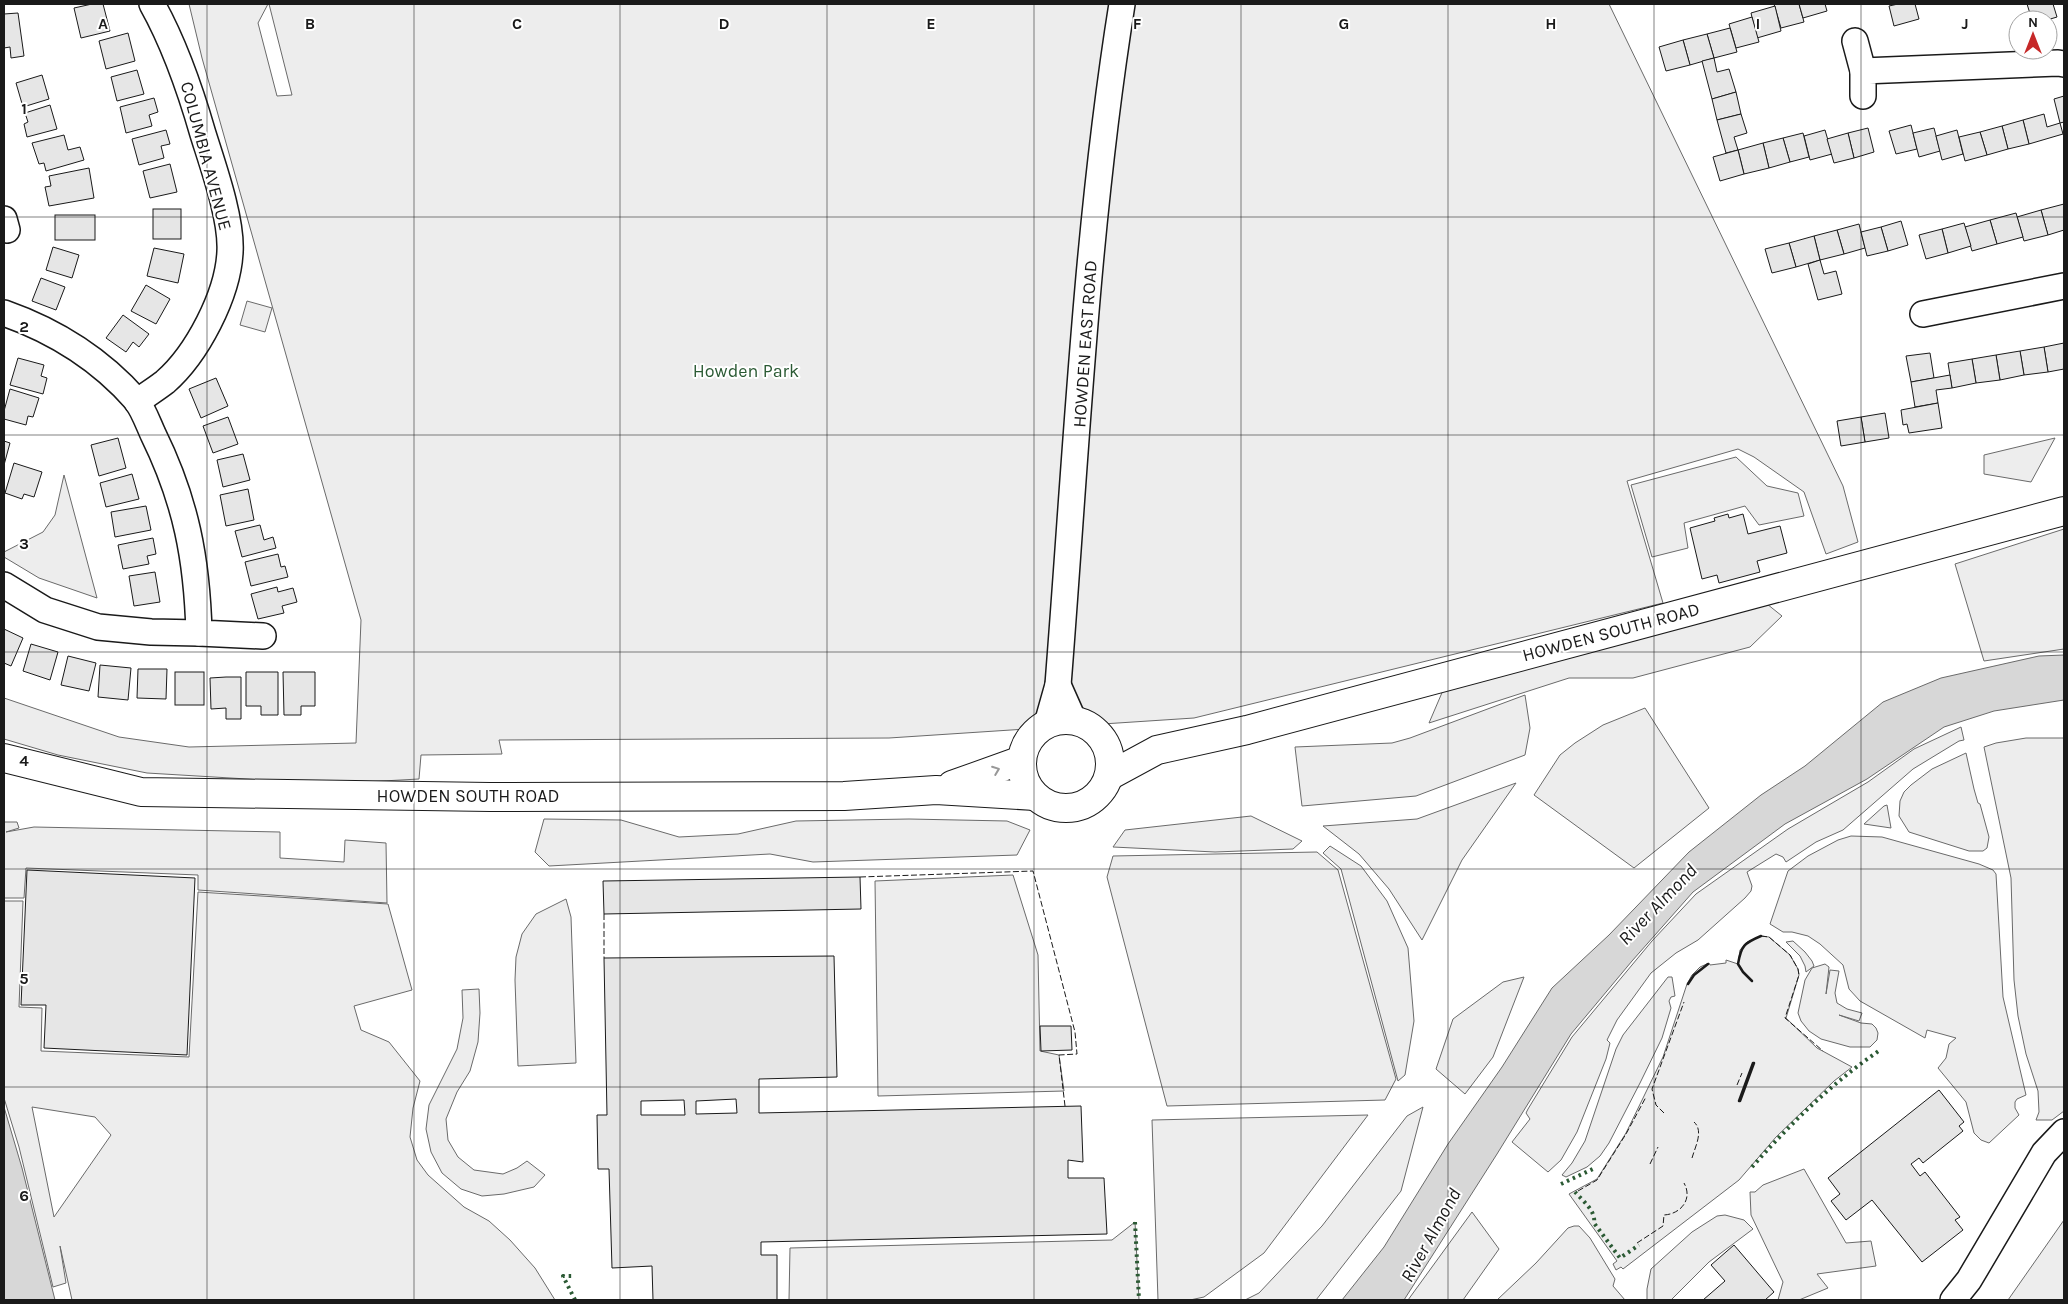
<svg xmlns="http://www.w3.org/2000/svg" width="2068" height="1304" font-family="Karla,sans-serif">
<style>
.built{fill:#ededed;stroke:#6a6a6a;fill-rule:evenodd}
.water{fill:#d7d7d7;stroke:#6a6a6a}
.building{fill:#e6e6e6;stroke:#1a1a1a;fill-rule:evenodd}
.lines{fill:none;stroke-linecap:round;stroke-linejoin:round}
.minor-casing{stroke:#1a1a1a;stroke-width:28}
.major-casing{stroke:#1a1a1a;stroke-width:30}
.minor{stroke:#fff;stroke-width:25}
.major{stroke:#fff;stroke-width:28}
.hedge{stroke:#2b5a34;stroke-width:4;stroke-dasharray:2.5 4;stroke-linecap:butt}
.fence{stroke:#1a1a1a;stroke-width:1;stroke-dasharray:6 2.5;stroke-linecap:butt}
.wall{stroke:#1a1a1a;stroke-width:2.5}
.oneway{stroke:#989898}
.grid{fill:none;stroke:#1a1a1a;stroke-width:1;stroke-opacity:0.55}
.labels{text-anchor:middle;stroke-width:4;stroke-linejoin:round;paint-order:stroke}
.street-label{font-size:18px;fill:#1a1a1a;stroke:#fff}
.park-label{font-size:18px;fill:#2b5a34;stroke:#fff}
.water-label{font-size:19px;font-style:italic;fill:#1a1a1a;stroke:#fff}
.grid-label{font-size:16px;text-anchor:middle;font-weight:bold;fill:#1a1a1a;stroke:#fff;stroke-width:4;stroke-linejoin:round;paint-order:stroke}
</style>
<rect width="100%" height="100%" fill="#fff"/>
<!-- built -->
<g class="built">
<polygon points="189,4 268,4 258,23 277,96 292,95 269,4 1609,4 1843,486 1858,542 1826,554 1804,492 1754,457 1738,449 1627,481 1663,603 1194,718 889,738 499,740 502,754 421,755 419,779 364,782 264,780 147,773 58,755 4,739 4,698 119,737 189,747 356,743 361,620 202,58"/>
<polygon points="247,301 272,308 265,332 240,325"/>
<polygon points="2055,438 2031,482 1984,474 1984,455"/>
<polygon points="1736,457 1767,486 1798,493 1804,516 1759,525 1745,506 1684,523 1688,548 1652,557 1631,485"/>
<polygon points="64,475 97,598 39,578 4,557 4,552 43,532 55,515"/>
<polygon points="2064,529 2064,649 1984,661 1955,564"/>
<polygon points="1767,604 1782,616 1750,647 1633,678 1569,678 1429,723 1444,688"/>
<polygon points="1525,695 1530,728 1525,755 1416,796 1302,806 1295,747 1392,743 1410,738"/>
<polygon points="1645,708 1709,808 1634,868 1534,795 1560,755 1575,743 1603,725"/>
<polygon points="1961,727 1964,740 1959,741 1913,769 1843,830 1816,842 1786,862 1783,857 1776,854 1747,872 1752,886 1751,891 1745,898 1698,940 1676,953 1651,973 1617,1020 1607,1040 1610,1043 1606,1059 1577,1132 1561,1160 1548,1172 1512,1142 1530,1119 1526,1113 1528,1109 1572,1037 1652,941 1696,894 1788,829 1868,782 1914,749"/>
<polygon points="2026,738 2064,738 2064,1111 2052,1120 2036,1120 2039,1112 2038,1091 2026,1054 2018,1016 2014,980 2011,878 1984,747 1996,743"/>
<polygon points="1966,753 1974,789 1978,803 1980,804 1989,837 1987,848 1983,851 1969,851 1909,832 1899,816 1900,801 1904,792 1911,785 1932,769"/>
<polygon points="1516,783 1462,860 1422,940 1389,889 1359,854 1323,826 1417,819"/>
<polygon points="1887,805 1891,828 1864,824 1884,806"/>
<polygon points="1251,816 1302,841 1293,849 1215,852 1113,847 1125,830"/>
<polygon points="544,819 621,820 679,837 738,834 796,821 909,819 1007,821 1030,830 1017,855 813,862 770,854 549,866 535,852"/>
<polygon points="4,822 17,822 19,828 6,832 34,827 280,832 280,858 344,862 345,840 386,843 387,903 198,890 198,875 26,868 24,898 4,898"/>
<polygon points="1851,836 1882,837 1979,864 1993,870 1996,874 2003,997 2026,1095 2017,1099 2015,1102 2015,1108 2019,1115 1989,1143 1981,1140 1974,1133 1966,1102 1938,1068 1946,1058 1949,1044 1956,1038 1927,1030 1925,1038 1860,1001 1849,989 1843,965 1820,944 1808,936 1792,932 1783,932 1770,924 1788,871 1808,856 1838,840"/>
<polygon points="1330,846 1361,866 1387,901 1408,948 1414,1021 1405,1075 1398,1081 1341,869 1323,853"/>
<polygon points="1317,852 1338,870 1396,1079 1385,1100 1167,1106 1107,877 1113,856"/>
<polygon points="1013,875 1038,955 1040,1051 1059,1055 1064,1091 878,1096 875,881"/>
<path d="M198,892L388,904L412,990L354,1006L361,1030L389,1042L420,1081L413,1108L410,1137L417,1160L428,1175L464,1207L489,1221L510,1240L535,1268L555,1300H72L60,1246L66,1283L53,1287L19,1147L4,1098V901H23L19,1007L42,1008L41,1051L189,1057ZM32,1107L95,1117L111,1135L54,1217Z"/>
<polygon points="566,899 571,917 576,1063 518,1066 515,980 516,957 522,934 536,914"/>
<polygon points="1761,936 1769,937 1790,955 1798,969 1799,975 1786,1018 1817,1048 1852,1067 1834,1081 1776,1137 1739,1180 1623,1269 1621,1267 1616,1270 1613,1264 1617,1261 1569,1194 1597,1179 1626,1133 1663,1057 1687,984 1692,975 1700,967 1709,963 1710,965 1726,963 1726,960 1738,964 1740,950 1747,942"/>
<polygon points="1793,941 1805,952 1812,961 1814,966 1806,972 1805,966 1800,956 1786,942"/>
<polygon points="1825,964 1829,967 1826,994 1830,970 1839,971 1835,993 1837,1003 1847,1009 1862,1013 1859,1021 1839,1015 1861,1023 1872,1024 1876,1028 1878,1033 1877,1040 1870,1047 1850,1047 1821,1039 1809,1031 1801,1021 1798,1013 1805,980 1812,968"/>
<polygon points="1524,977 1493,1057 1465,1094 1436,1069 1453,1019 1503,982"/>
<polygon points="1668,977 1672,977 1675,996 1671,997 1669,1001 1671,1008 1662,1038 1640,1083 1609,1143 1600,1156 1587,1167 1566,1177 1562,1175 1572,1163 1585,1141 1616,1049 1623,1035"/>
<polygon points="479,989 480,1013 478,1042 470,1071 457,1092 446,1119 448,1140 458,1157 474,1170 503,1174 517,1168 527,1161 545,1175 534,1187 504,1194 482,1196 461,1189 442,1173 431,1152 426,1129 429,1105 457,1049 463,1018 462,990"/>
<polygon points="1423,1107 1401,1191 1316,1300 1245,1300 1259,1293 1322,1226 1407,1116"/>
<polygon points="1368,1115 1264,1253 1204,1297 1190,1300 1158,1300 1152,1120"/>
<polygon points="1804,1169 1846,1243 1871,1241 1876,1266 1817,1274 1828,1288 1799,1300 1778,1300 1783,1282 1751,1215 1750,1192 1755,1192 1763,1185"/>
<polygon points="1472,1212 1499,1249 1463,1300 1408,1300"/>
<polygon points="1725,1215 1744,1220 1753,1229 1709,1262 1671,1300 1647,1300 1647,1289 1651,1269 1692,1232 1717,1216"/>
<polygon points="2064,1220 2064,1300 2008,1300"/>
<polygon points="1135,1222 1139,1300 789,1300 790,1248 1112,1240"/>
<polygon points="1574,1226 1579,1226 1590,1238 1615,1279 1613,1286 1625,1300 1497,1300 1536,1263 1568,1228"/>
</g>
<!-- water -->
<g class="water">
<polygon points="2064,655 2064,700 1994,711 1944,727 1867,779 1785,824 1693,892 1632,961 1571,1034 1497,1154 1404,1300 1342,1300 1384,1247 1448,1144 1502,1067 1552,988 1609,935 1689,852 1761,795 1805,766 1883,702 1941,678 2039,656"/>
<polygon points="4,1107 22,1168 55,1300 4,1300"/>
</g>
<!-- building -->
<g class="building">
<polygon points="92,4 103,4 110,31 81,38 74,8"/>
<polygon points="1774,4 1799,4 1804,22 1781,28"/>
<polygon points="1799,4 1825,4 1827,11 1803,18"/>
<polygon points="1898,4 1915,4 1919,19 1894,26 1889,6"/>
<polygon points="2027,4 2053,4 2057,17 2047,20 2032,20"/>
<polygon points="1775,6 1781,31 1757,38 1751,13"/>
<polygon points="18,13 24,56 11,58 10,47 4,48 4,14"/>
<polygon points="1752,17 1759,42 1736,48 1729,24"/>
<polygon points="1730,28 1737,52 1714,58 1707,34"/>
<polygon points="128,33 135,61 106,69 99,41"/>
<polygon points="1707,34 1714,58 1690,65 1683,40"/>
<polygon points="1683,40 1690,65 1666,71 1659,47"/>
<polygon points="1714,58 1717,72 1729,69 1736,92 1712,99 1702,61"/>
<polygon points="137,70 144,94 117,101 111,77"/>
<polygon points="42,75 49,99 23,107 16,83"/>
<polygon points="1736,92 1741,114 1717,120 1712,99"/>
<polygon points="2064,96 2064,122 2060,123 2054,99"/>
<polygon points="154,98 158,112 149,115 152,126 126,133 120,107"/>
<polygon points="50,105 57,129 27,137 24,124 28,122 25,113"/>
<polygon points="1741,114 1747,133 1734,137 1738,150 1726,153 1717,120"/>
<polygon points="2044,114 2047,127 2060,123 2063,134 2029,144 2023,120"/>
<polygon points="2023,120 2029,144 2008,149 2002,126"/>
<polygon points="1911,125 1917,149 1896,154 1889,131"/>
<polygon points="2002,126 2008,149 1987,155 1980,132"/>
<polygon points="1868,128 1874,152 1854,158 1848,133"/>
<polygon points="1934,128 1940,151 1919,157 1913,133"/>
<polygon points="166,130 170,144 161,146 164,158 139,165 132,139"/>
<polygon points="1825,130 1832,154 1810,160 1804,136"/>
<polygon points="1957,130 1963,154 1942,160 1936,136"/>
<polygon points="1980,132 1987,155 1965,161 1959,137"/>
<polygon points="1803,133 1809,157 1790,162 1783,138"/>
<polygon points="1848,133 1854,158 1834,163 1827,139"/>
<polygon points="64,135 68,150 80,147 84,160 46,171 44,163 39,164 32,143"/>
<polygon points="1783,138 1790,162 1769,168 1763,143"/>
<polygon points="1763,143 1769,168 1744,174 1738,150"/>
<polygon points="1738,150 1744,174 1720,181 1713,157"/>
<polygon points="170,164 177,192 150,198 143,171"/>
<polygon points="89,168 94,198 49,206 45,187 51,186 49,176"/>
<polygon points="2064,204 2064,230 2048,235 2041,210"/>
<rect x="153" y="209" width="28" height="30"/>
<polygon points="2041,210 2048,235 2024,241 2017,217"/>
<polygon points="2016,213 2023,237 1997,244 1990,220"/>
<rect x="55" y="215" width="40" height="25"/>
<polygon points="1990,220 1997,244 1972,251 1965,227"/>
<polygon points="1901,221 1908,245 1888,251 1881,227"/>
<polygon points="1964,223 1971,246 1948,253 1942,229"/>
<polygon points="1859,224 1865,248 1844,254 1837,230"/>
<polygon points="1881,227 1888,251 1867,256 1861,232"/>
<polygon points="1942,229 1948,253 1926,259 1919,235"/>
<polygon points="1837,230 1844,254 1820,260 1814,236"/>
<polygon points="1814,236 1820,260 1796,267 1789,243"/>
<polygon points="1789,243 1796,267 1772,273 1765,249"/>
<polygon points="53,247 79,255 72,278 46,270"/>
<polygon points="154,248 184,254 178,283 147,276"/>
<polygon points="1820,260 1824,274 1836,271 1842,294 1818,300 1808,264"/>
<polygon points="41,278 65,287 56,310 32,301"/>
<polygon points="146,285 170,299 156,324 131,311"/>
<polygon points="123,315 149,334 139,347 133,342 126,352 106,338"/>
<polygon points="2064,343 2064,369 2048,372 2044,347"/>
<polygon points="2044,347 2048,372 2024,375 2020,351"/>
<polygon points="2020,351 2024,375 2000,380 1996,355"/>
<polygon points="1930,353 1934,378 1911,382 1906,356"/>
<polygon points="1996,355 2000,380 1976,383 1972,359"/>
<polygon points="18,358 44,365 41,376 47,378 43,394 10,385"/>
<polygon points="1972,359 1976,383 1952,388 1948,363"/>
<polygon points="1950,375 1952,388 1936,390 1938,403 1915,407 1911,382"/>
<polygon points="216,378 228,406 201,418 189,389"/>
<polygon points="10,389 39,398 33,417 28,416 26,425 4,419 4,411"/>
<polygon points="1938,403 1942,428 1909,433 1907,424 1903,425 1901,410"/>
<polygon points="1885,413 1889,438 1865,442 1861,417"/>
<polygon points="228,417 238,444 213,453 203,426"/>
<polygon points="1861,417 1865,442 1841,446 1837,421"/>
<polygon points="118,438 126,468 99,476 91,445"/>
<polygon points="4,441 10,443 4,465"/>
<polygon points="243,454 250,480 223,487 217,460"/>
<polygon points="14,463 42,472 34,497 24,494 22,499 5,493"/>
<polygon points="132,474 139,499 106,507 100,483"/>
<polygon points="248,489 254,520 226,526 220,495"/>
<polygon points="146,506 151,530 115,537 111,512"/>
<polygon points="1728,514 1729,518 1743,514 1748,534 1780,526 1787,553 1757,561 1760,572 1719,583 1717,575 1702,579 1690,528 1715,521 1714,518"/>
<polygon points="260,525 264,540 273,537 276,548 242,557 235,531"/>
<polygon points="153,538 156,554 147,556 149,564 123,569 118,545"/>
<polygon points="278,554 281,567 285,566 288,577 251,586 245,562"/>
<polygon points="155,572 160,602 134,606 129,576"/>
<polygon points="277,587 278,592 293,588 297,602 282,606 284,613 258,619 251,594"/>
<polygon points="4,629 23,638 11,666 4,663"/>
<polygon points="31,644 58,652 50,680 23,671"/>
<polygon points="68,656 96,663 89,691 61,685"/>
<polygon points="100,665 131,668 128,700 98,697"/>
<polygon points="138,669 167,669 166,699 137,698"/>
<rect x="175" y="672" width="29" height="33"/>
<polygon points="246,672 278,672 278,715 261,715 261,706 246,706"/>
<polygon points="283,672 315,672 315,706 301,706 301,715 284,715"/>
<polygon points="226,677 241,677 241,719 226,719 226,708 211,709 210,678"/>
<polygon points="27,870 195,878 187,1055 44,1048 46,1005 21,1005"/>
<polygon points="860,877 861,909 604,914 603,881"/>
<path d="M834,956L837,1077L759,1079V1113L1081,1106L1083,1162L1068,1160V1178H1104L1107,1234L761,1242V1255H777V1300H653L652,1266L612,1268L609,1169H598L597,1115H607L604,958ZM736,1099L737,1113L696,1114V1101ZM684,1100L685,1115H641V1101Z"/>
<polygon points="1040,1026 1071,1026 1072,1050 1041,1051"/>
<polygon points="1939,1090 1964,1122 1959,1126 1963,1131 1923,1163 1919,1158 1911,1164 1920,1176 1925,1172 1960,1217 1955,1220 1963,1230 1922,1262 1872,1200 1846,1220 1831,1201 1840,1194 1828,1178"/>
<polygon points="1734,1245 1774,1292 1765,1300 1703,1300 1725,1281 1711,1265"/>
</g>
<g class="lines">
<!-- minor casing -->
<g class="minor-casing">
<g id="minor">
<polyline points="1855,41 1863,71"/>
<polyline points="1863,96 1863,71 2058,63 2064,64"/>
<polyline points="4,219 7,230"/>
<path d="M4,313C55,331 100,359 136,400C143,409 148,423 153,434C186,501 197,559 199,633L263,636"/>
<polyline points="1923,314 2064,286"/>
<path d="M137,402C146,395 156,389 165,382C197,354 228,295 230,252C232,219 213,166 203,134C190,89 175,45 152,4"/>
<polyline points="4,585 45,610 98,627 151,632 199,633"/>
<polyline points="1058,685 1074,721"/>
<path d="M1047,724L1058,685C1076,458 1086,229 1122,4"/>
<polyline points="1953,1300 1969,1280 2044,1153 2064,1132"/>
</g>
</g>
<!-- major casing -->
<g class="major-casing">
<g id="major">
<circle cx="1066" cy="764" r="44"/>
<polyline points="4,758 141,792 490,797 844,796 936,790 1035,796"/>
<polyline points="1109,776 1157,750 1247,730 2064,511"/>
<polyline points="952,785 1022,760"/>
</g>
</g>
<!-- minor -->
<use href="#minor" class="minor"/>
<!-- major -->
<use href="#major" class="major"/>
<!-- hedge -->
<g class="hedge">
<path d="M1752,1167C1791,1123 1832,1083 1880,1050"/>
<polyline points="1561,1184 1595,1168"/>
<path d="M1575,1192C1583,1201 1596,1211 1594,1223L1620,1258L1639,1245"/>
<polyline points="1135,1222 1139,1300"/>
<polyline points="575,1300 563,1276 575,1276"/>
</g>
<!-- fence -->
<g class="fence">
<polyline points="860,877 1033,871 1075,1032 1077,1054 1059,1055 1065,1106"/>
<polyline points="604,914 604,958"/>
<polyline points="1761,936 1769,937 1790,955 1798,969 1799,975 1785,1018 1823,1051"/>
<polyline points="1737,1085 1742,1073"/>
<polyline points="1664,1113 1656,1105 1652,1089 1684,1002"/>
<path d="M1692,1158C1695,1147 1704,1131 1694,1122"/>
<polyline points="1650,1164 1658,1147"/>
<polyline points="1578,1191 1597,1180 1626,1134 1646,1097"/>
<path d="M1637,1243L1663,1226L1664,1215C1681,1214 1693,1199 1684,1183"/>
</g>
<!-- wall -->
<g class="wall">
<path d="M1752,981L1743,972L1738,964C1741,946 1744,943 1761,936"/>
<polyline points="1688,984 1694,975 1708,964"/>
<polygon points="1753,1063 1754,1063 1740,1101 1739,1101"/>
</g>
</g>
<!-- one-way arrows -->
<defs><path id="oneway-chevron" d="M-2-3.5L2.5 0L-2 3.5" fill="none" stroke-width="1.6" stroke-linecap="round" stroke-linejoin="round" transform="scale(1.25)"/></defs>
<use class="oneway" href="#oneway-chevron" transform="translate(996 770) rotate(-21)"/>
<!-- grid -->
<path class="grid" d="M207,4V1300M414,4V1300M620,4V1300M827,4V1300M1034,4V1300M1241,4V1300M1448,4V1300M1654,4V1300M1861,4V1300M4,217H2064M4,435H2064M4,652H2064M4,869H2064M4,1087H2064"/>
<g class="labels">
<!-- street labels -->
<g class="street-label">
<text transform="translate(206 156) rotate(75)" y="6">COLUMBIA AVENUE</text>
<text transform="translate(1085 344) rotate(-86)" y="6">HOWDEN EAST ROAD</text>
<text transform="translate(1611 632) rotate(-15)" y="6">HOWDEN SOUTH ROAD</text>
<text x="468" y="802">HOWDEN SOUTH ROAD</text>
</g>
<!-- park labels -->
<g class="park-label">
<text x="746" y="377">Howden Park</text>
</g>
<!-- water labels -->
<g class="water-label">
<text transform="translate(1657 904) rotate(-46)" y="7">River Almond</text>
<text transform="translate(1430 1235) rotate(-61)" y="7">River Almond</text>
</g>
</g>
<g class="grid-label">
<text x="103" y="29">A</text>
<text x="310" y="29">B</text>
<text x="517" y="29">C</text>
<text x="724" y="29">D</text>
<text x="931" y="29">E</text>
<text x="1137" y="29">F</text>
<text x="1344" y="29">G</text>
<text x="1551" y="29">H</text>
<text x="1758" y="29">I</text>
<text x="1965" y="29">J</text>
<text x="24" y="114">1</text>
<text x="24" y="332">2</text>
<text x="24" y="549">3</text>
<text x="24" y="766">4</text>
<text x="24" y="984">5</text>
<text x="24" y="1201">6</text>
</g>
<!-- border -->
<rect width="2068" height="1304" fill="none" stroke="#1a1a1a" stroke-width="10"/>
<!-- north arrow -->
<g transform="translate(2033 35)"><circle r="24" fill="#ffffff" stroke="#a3a3a3"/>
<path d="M0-4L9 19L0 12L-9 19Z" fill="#c62828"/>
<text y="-8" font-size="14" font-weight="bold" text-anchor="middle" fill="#1a1a1a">N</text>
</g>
</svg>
